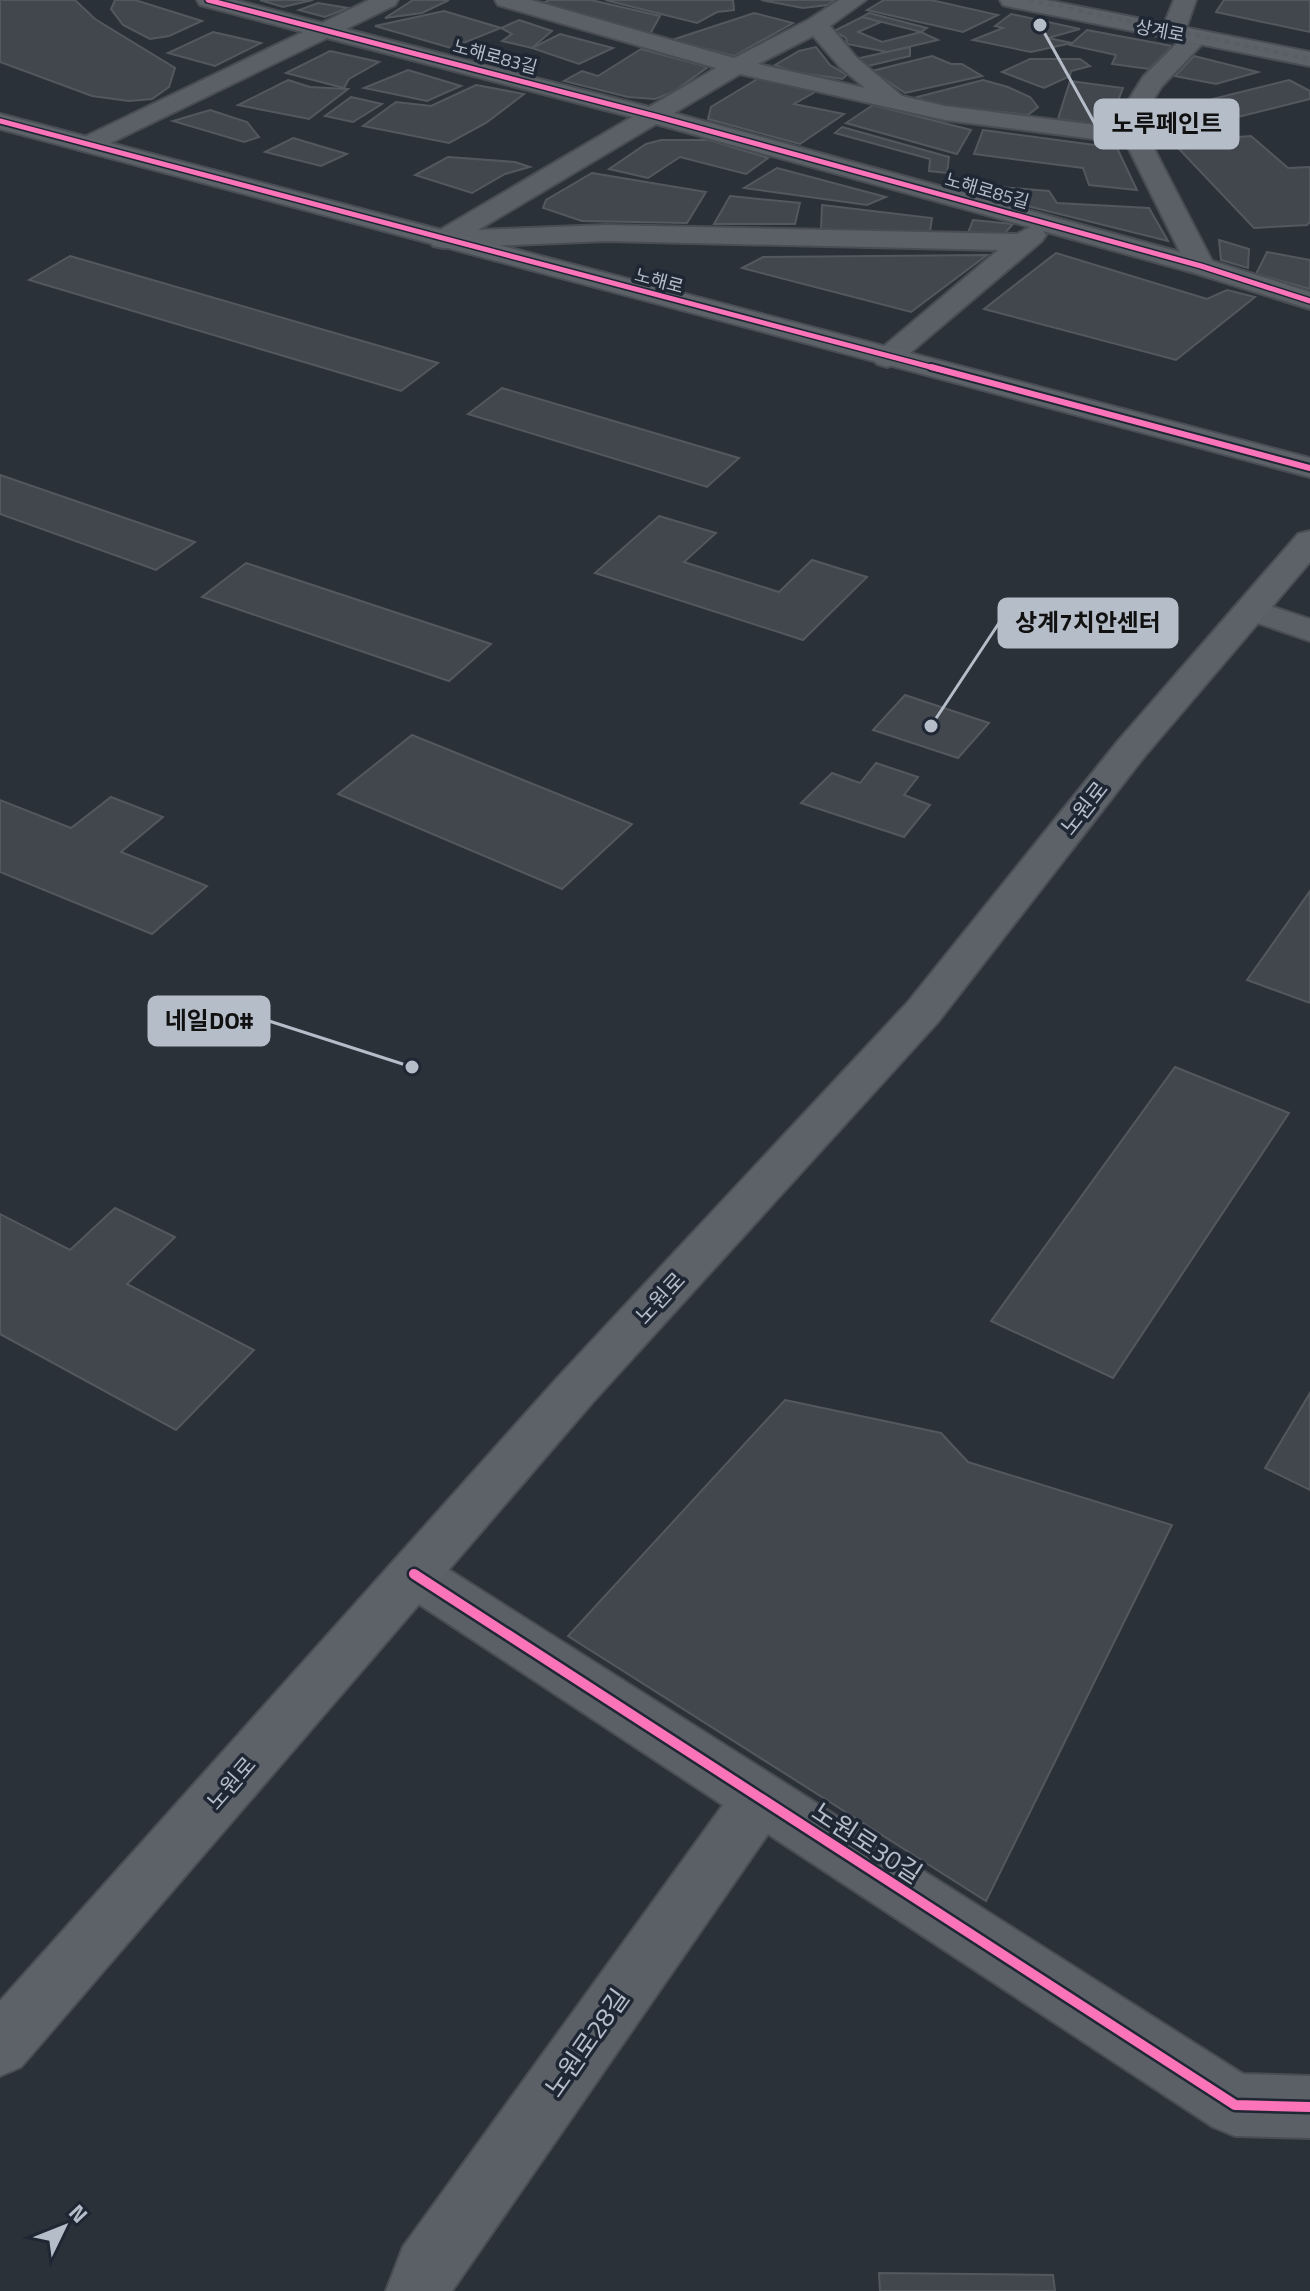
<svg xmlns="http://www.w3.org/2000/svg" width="1310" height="2291" font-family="'Titillium Web','Noto Sans KR',sans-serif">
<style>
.building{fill:#42464d;stroke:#53585f;stroke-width:2}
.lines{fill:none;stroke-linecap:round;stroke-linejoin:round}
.minor-casing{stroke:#494d53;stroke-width:4}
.major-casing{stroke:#494d55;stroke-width:4}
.minor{fill:#5b5f66;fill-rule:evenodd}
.major{fill:#5d6168;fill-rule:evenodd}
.rail{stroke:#595e64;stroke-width:4;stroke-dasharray:5 5;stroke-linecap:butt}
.cycleway-far2-casing{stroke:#1e2733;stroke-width:8}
.cycleway-far1-casing{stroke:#1e2733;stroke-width:10}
.cycleway-casing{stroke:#1e2733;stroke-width:15}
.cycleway-far2{stroke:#fb73b8;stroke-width:5}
.cycleway-far1{stroke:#fb73b8;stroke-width:6}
.cycleway{stroke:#fb73b8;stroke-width:10}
.labels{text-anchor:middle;stroke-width:7;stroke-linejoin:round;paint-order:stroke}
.far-street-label{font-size:18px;fill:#b5bdc9;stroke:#1e2733}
.street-label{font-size:22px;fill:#b5bdc9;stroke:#1e2733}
.near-street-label{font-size:26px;fill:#b5bdc9;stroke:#1e2733}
.leader{fill:none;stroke:#b5bdc9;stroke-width:3}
.callout-dot{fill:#b5bdc9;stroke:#1e2733;stroke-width:3}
.callout{fill:#b5bdc9;stroke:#b5bdc9;stroke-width:3}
.callout-label{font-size:24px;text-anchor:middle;font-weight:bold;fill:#111}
</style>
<rect width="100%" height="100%" fill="#2b3138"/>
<!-- building -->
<g class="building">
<polygon points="0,0 75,0 95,19 175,68 169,87 152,99 129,101 92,96 0,62"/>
<polygon points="115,0 135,0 202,21 169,36 150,39 123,25 111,9"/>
<polygon points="260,0 313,0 283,7"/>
<polygon points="413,0 449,0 422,13 385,18"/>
<polygon points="550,0 591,0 660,16 650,34 542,3"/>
<polygon points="605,0 733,0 734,10 717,12 697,23"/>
<polygon points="761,0 835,0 828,5 803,8"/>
<polygon points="884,0 931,0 998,15 963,32 867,10"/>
<polygon points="1224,0 1310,0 1310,32 1216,12"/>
<polygon points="318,3 348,8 325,17 299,10"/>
<polygon points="444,11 501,28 451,48 375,26"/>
<polygon points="754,13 793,23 734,56 672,40"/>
<polygon points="869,13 927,28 921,32 862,17"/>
<polygon points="1011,14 1080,29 1048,38 1072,43 1031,52 973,40 1003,28 995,26"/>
<polygon points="862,17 881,22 858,32 882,42 921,32 938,40 887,52 847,44 846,38 834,31"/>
<polygon points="519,20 552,31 532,48 502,41 512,34 501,28"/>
<polygon points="1087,30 1172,46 1149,69 1112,64 1116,55 1070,45"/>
<polygon points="213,32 261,43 215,66 168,53"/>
<polygon points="560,34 613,48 579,64 532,48"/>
<polygon points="816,47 830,65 847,75 842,79 794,72 775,65 799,51"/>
<polygon points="910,47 910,56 864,67 855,59"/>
<polygon points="641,49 708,67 673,92 655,99 628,97 564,81 582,71 598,76"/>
<polygon points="330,51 379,62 349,79 344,88 286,73"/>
<polygon points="932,56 951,64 962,64 982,76 905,93 872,71"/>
<polygon points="1194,56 1258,72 1216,84 1175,76"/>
<polygon points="1030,59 1080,59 1090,66 1071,71 1070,76 1044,88 1002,72"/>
<polygon points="408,70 461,86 427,101 364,88"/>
<polygon points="759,78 817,91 794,104 844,114 800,144 708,119 711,107"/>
<polygon points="288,80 310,87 348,89 309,119 238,105"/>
<polygon points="983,80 1008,87 1030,97 1038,107 1028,115 930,104 917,97"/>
<polygon points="1289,80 1310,91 1310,99 1210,124 1180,107"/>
<polygon points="1070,81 1123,88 1108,126 1058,119"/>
<polygon points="476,85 524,94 486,123 449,143 363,126 396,102 431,106"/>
<polygon points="351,97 382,104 353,122 325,116"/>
<polygon points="873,105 971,130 957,154 846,123"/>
<polygon points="210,110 247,122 259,137 244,142 173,121"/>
<polygon points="842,127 949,157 947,173 929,171 930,159 835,133"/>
<polygon points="983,130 1117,148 1137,190 1089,185 1083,168 974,154"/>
<polygon points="1251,136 1288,168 1310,167 1310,222 1307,225 1254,228 1179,149 1214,145 1209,139"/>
<polygon points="293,138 347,154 321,166 265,152"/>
<polygon points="661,140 709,140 768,158 746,174 680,157 648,178 609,169 646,144"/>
<polygon points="448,157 515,162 530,167 505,174 472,193 415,175"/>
<polygon points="777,168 886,197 867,205 744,188"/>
<polygon points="592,173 706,192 687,223 582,221 543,208 546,200"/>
<polygon points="949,183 1049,191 1057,203 1149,208 1168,241 967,191"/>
<polygon points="730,196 800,203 795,224 714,224"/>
<polygon points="822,205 932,218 930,232 821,230"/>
<polygon points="973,220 1013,224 1004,234 968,233"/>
<polygon points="1219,240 1249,249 1248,268 1221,260"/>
<polygon points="1267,252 1310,260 1310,289 1256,274"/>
<polygon points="1056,253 1207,299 1227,290 1255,297 1176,360 984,309"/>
<polygon points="987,255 911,312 742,268 763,257"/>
<polygon points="70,256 438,363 401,391 29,280"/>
<polygon points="502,388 739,458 707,487 468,414"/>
<polygon points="0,475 195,542 156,570 0,514"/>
<polygon points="659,516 716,533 684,562 779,592 812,560 867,577 803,640 595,573"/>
<polygon points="246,563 491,644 449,681 202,597"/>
<polygon points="905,695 989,723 958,758 873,730"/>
<polygon points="412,735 632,824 562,889 338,794"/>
<polygon points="876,763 918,777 904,795 930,805 904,837 801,803 832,773 860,783"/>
<polygon points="111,797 163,817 121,852 207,886 152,934 0,872 0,800 71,828"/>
<polygon points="1310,891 1310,1003 1247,980"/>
<polygon points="1175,1067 1289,1113 1113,1378 991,1321"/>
<polygon points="115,1208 175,1237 127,1284 254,1350 176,1430 0,1334 0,1214 70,1250"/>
<polygon points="1310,1393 1310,1490 1265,1468"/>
<polygon points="785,1400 941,1433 968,1462 1172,1525 986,1901 568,1636"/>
<polygon points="879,2273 1053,2275 1055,2291 880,2291"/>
</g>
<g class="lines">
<!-- minor casing -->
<g class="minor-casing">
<g id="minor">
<path d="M197,0H235L322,23L369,0H398L395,5L346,29L649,107L716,68L498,5L495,0H531L734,58L808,20L839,0H866L830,26L856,57L902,96L945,106L1120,128L1118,117L1143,77L1188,32H1204L1208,37L1204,42L1162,86L1142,117L1148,137L1212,261L1310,292V309L1191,272L1043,231L1046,235L1042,241L897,364L887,367L877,364L872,358L877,352L998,250L606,241L443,248L433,246L429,240L433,234L632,117L327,38L96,150H78L74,145L78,140L303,32L200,5ZM813,36L840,67L865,88L758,64ZM740,74L945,120L1126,143L1180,252L674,113ZM656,124L1030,227L1017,234L606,225L478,230Z"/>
<polygon points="1174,0 1196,0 1184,34 1180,39 1164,39 1160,34"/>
<polygon points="1252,600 1310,619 1310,641 1240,617 1235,610 1240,603"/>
<polygon points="414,1552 432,1559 1243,2074 1310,2076 1310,2138 1235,2136 1213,2127 768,1834 452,2291 386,2291 403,2247 723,1805 396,1589 388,1574 396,1559"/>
</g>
</g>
<!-- major casing -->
<g class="major-casing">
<g id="major">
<polygon points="1000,0 1046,0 1310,52 1310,66 1011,7 1003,5"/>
<polygon points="0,114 1310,458 1310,477 0,129"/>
<polygon points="1310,531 1310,562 1144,757 938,1022 593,1402 21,2067 0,2076 0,2001 559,1376 908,1002 1118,741 1298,534"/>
</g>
</g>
<!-- minor -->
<use href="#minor" class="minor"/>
<!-- major -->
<use href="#major" class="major"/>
<!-- rail -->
<polyline class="rail" points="1029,0 1310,59"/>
<!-- cycleway-far2 casing -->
<g class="cycleway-far2-casing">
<g id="cycleway-far2">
<polyline points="208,0 655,116 1201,266 1310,301"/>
<polyline points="0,121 938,369"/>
</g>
</g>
<!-- cycleway-far1 casing -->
<g class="cycleway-far1-casing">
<polyline id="cycleway-far1" points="931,367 1310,468"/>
</g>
<!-- cycleway casing -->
<g class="cycleway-casing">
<polyline id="cycleway" points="414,1574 1235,2105 1310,2107"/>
</g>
<!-- cycleway-far2 -->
<use href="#cycleway-far2" class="cycleway-far2"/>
<!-- cycleway-far1 -->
<use href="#cycleway-far1" class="cycleway-far1"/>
<!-- cycleway -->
<use href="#cycleway" class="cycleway"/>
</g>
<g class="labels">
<!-- far-street labels -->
<g class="far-street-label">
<text transform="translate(1160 31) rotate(11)" y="6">상계로</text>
<text transform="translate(495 57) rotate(15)" y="6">노해로83길</text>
<text transform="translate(987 191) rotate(16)" y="6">노해로85길</text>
<text transform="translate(659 281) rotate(15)" y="6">노해로</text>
</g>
<!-- street labels -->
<g class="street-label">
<text transform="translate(1084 808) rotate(-52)" y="8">노원로</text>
<text transform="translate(660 1298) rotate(-47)" y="8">노원로</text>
<text transform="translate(231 1783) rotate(-49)" y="8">노원로</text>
</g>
<!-- near-street labels -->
<g class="near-street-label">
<text transform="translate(867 1843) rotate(33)" y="9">노원로30길</text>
<text transform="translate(587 2043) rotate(-55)" y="9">노원로28길</text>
</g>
</g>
<!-- callouts -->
<path class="leader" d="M1040 25L1095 124M931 726L999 623M412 1067L269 1021"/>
<g class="callout-dot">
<circle cx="1040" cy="25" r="8"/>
<circle cx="931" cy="726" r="8"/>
<circle cx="412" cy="1067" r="8"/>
</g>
<g class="callout">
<rect x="1095" y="100" width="143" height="48" rx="8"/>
<rect x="999" y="599" width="178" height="48" rx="8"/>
<rect x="149" y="997" width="120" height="48" rx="8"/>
</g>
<g class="callout-label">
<text x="1167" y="132">노루페인트</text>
<text x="1088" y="631">상계7치안센터</text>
<text x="209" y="1029">네일DO#</text>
</g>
<!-- north arrow -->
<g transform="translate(64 2227) rotate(47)" stroke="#1e2733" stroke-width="6" paint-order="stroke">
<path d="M0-6L14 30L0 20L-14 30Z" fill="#b5bdc9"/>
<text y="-12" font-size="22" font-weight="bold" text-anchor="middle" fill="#b5bdc9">N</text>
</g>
</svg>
